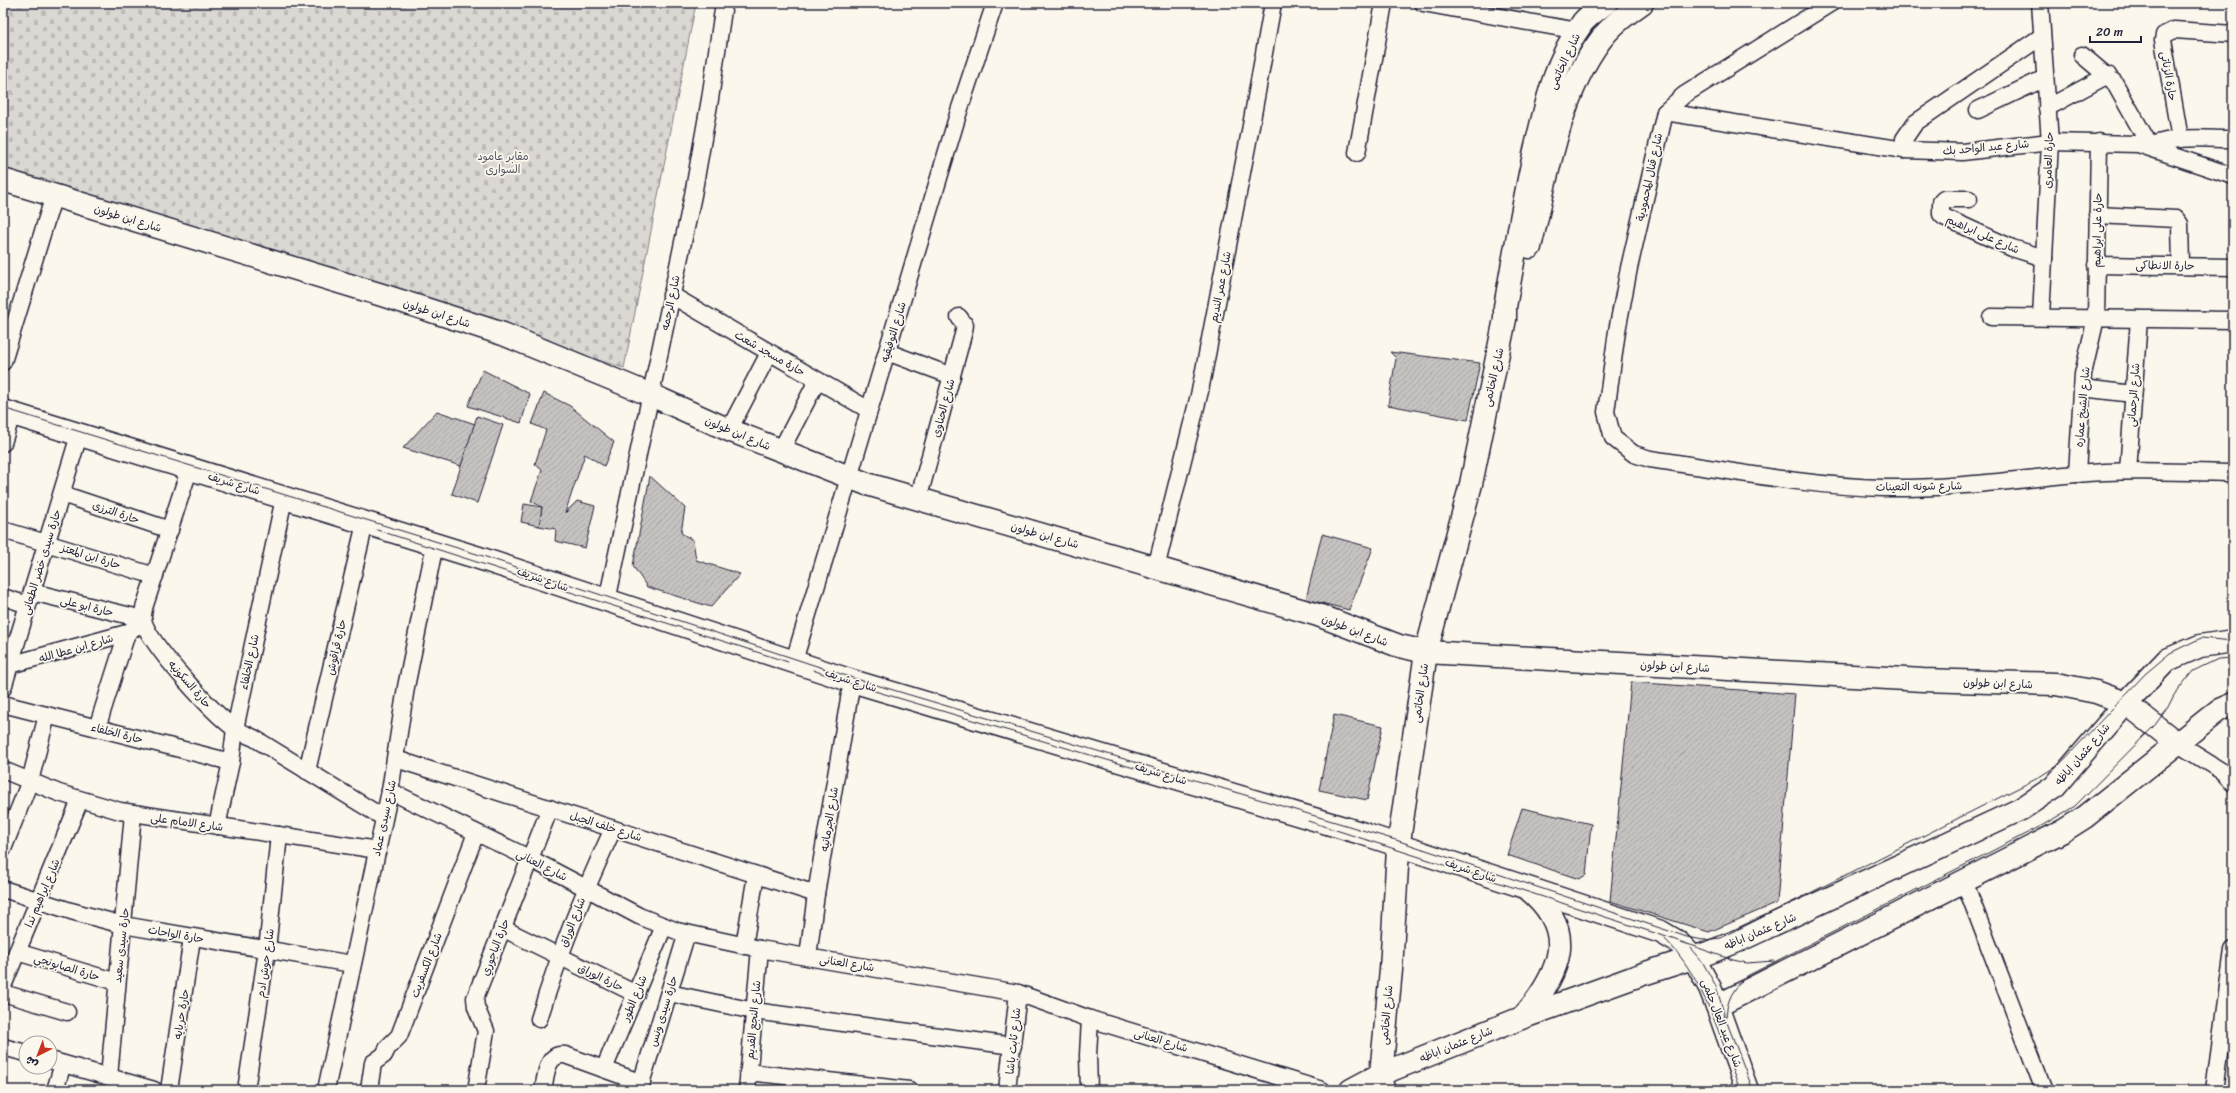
<svg xmlns="http://www.w3.org/2000/svg" width="2236" height="1093" font-family="Sriracha,'Playpen Sans Arabic',sans-serif">
<style>
.cemetery{fill:url(#cemetery-stones);stroke:#7e7d87}
.building{fill:url(#building-hatch);stroke:#22223b}
.lines{fill:none;stroke-linecap:round;stroke-linejoin:round}
.street-casing{stroke:#22223b;stroke-width:19}
.secondary-casing{stroke:#22223b;stroke-width:25}
.primary-casing{stroke:#22223b;stroke-width:25}
.street{stroke:#fbf7ec;stroke-width:16}
.secondary{stroke:#fbf7ec;stroke-width:22}
.primary{stroke:#fbf7ec;stroke-width:22}
.tram{stroke:#22223b;stroke-width:1}
.labels{text-anchor:middle;stroke-width:3.5;stroke-linejoin:round;paint-order:stroke}
.street-label{font-size:11px;fill:#22223b;stroke:#fbf7ec}
.park-label{font-size:11px;fill:#505061;stroke:#fbf7ec}
</style>
<defs>
<pattern id="cemetery-stones" width="16" height="16" patternUnits="userSpaceOnUse"><rect width="16" height="16" fill="#dbd8d3"/><path d="M2 7V4a2 2 0 0 1 4 0v3zM10 15v-3a2 2 0 0 1 4 0v3z" fill="#bcb9b6"/></pattern>
<pattern id="building-hatch" width="6" height="6" patternUnits="userSpaceOnUse"><rect width="6" height="6" fill="#c6c2c0"/><path d="M-1 1l2-2M0 6l6-6M5 7l2-2" fill="none" stroke="#aaa6a6"/></pattern>
</defs>
<rect width="100%" height="100%" fill="#fbf7ec"/>
<filter id="ink" filterUnits="userSpaceOnUse"><feTurbulence type="fractalNoise" baseFrequency=".025" numOctaves="2"/><feDisplacementMap in="SourceGraphic" scale="8" xChannelSelector="R" yChannelSelector="G"/><feConvolveMatrix kernelMatrix="1 2 1 2 8 2 1 2 1" color-interpolation-filters="sRGB"/></filter>
<g filter="url(#ink)">
<!-- cemetery -->
<polygon class="cemetery" points="3,3 696,3 624,368 3,175"/>
<!-- building -->
<g class="building">
<polygon points="1390,352 1480,363 1468,420 1388,405 1396,358"/>
<polygon points="483,370 530,394 521,423 468,406"/>
<polygon points="544,393 570,406 614,442 604,466 585,454 565,513 577,501 595,506 585,548 555,541 556,529 539,526 542,507 531,501 542,470 535,464 546,430 532,424"/>
<polygon points="437,411 475,424 461,466 403,448"/>
<polygon points="477,416 503,425 477,503 452,494"/>
<polygon points="650,476 685,508 681,533 693,540 696,560 740,574 711,607 647,587 633,566"/>
<polygon points="524,504 542,507 539,526 521,522"/>
<polygon points="1322,534 1373,548 1349,610 1306,599"/>
<polygon points="1631,682 1795,694 1777,903 1709,932 1610,901"/>
<polygon points="1334,715 1383,726 1367,800 1319,790"/>
<polygon points="1522,808 1591,824 1586,875 1579,879 1507,855"/>
</g>
<g class="lines">
<!-- street casing -->
<g class="street-casing">
<g id="street">
<polyline points="1423,3 1578,31"/>
<path d="M1831,3L1684,95L1665,112L1629,268L1617,331L1606,412L1613,438L1634,454L1650,459C1727,470 1805,486 1883,488C1948,489 2012,480 2076,474C2128,469 2181,472 2233,473"/>
<polyline points="2040,3 2050,142 2041,317"/>
<path d="M2082,55L2114,82L2150,146C2176,135 2205,139 2233,139"/>
<polyline points="2047,108 2108,75"/>
<polyline points="1978,110 2045,78"/>
<polyline points="1665,112 1904,150 1962,152 2050,142 2138,144 2233,176"/>
<polyline points="2180,139 2163,40 2164,35 2174,30 2233,34"/>
<polyline points="1904,150 1904,139 1915,123 2042,36"/>
<polyline points="1357,153 1384,3"/>
<polyline points="1969,199 1944,199 1941,202 1941,214 1944,217 2012,248 2044,258"/>
<polyline points="2097,215 2176,219 2180,224 2181,265"/>
<polyline points="2096,265 2233,267"/>
<polyline points="671,295 869,410"/>
<polyline points="1991,317 2233,320"/>
<polyline points="887,352 952,376"/>
<polyline points="3,362 54,195"/>
<polyline points="2082,388 2133,394"/>
<polyline points="729,430 769,353"/>
<polyline points="3,443 12,414"/>
<polyline points="781,450 817,381"/>
<path d="M189,470L144,608C144,612 142,616 143,620C149,644 213,713 234,728C240,732 247,735 254,738L384,818"/>
<polyline points="2128,471 2139,319"/>
<polyline points="2077,474 2083,374 2096,318 2099,142"/>
<polyline points="62,494 170,530"/>
<polyline points="918,500 964,331 965,325 959,317"/>
<polyline points="3,530 155,576"/>
<polyline points="1156,568 1200,391 1250,131 1273,3"/>
<polyline points="3,597 28,605"/>
<polyline points="607,601 693,195 710,99 724,3"/>
<polyline points="794,661 959,111 995,3"/>
<polyline points="3,662 17,663 127,633 136,627 143,619 32,592"/>
<polyline points="3,688 79,435"/>
<polyline points="3,704 231,762"/>
<polyline points="97,728 127,633"/>
<polyline points="2178,744 2223,772 2233,783"/>
<polyline points="396,759 816,894"/>
<polyline points="3,770 59,793 120,811 378,850"/>
<polyline points="307,771 365,523"/>
<polyline points="390,791 531,859 639,916 677,931 760,949 1018,993 1090,1019 1322,1090"/>
<polyline points="217,826 231,762 235,729 284,498"/>
<polyline points="3,849 30,781 47,715"/>
<polyline points="1964,881 2044,1090"/>
<polyline points="3,889 71,911 123,925 352,964"/>
<polyline points="502,928 636,994"/>
<polyline points="744,946 756,875"/>
<polyline points="17,952 117,982"/>
<polyline points="808,957 816,894 852,681"/>
<polyline points="3,986 80,800"/>
<polyline points="3,993 67,1012"/>
<polyline points="669,993 754,1011 1013,1046"/>
<path d="M539,1019C559,954 584,891 613,829"/>
<polyline points="3,1047 26,1053"/>
<polyline points="50,1060 154,1090"/>
<polyline points="604,1069 664,926"/>
<polyline points="748,1072 909,1090"/>
<polyline points="1381,1074 1387,1090"/>
<polyline points="109,1077 133,814"/>
<polyline points="55,1090 63,1064"/>
<polyline points="169,1090 192,938"/>
<polyline points="246,1090 267,950 279,835"/>
<polyline points="326,1090 390,791 406,687 435,544"/>
<polyline points="369,1090 373,1063 384,1055 388,1047 399,1036 476,833"/>
<polyline points="476,1090 486,1031 476,1007 475,998 550,808"/>
<path d="M543,1090C546,1076 546,1053 565,1055L642,1083"/>
<polyline points="639,1090 687,933"/>
<polyline points="747,1090 760,949"/>
<polyline points="1007,1090 1018,993"/>
<polyline points="1089,1090 1088,1055 1090,1019"/>
<polyline points="2214,1090 2233,950"/>
</g>
</g>
<!-- secondary casing -->
<g class="secondary-casing">
<g id="secondary">
<polyline points="3,180 382,295 503,334 651,395 729,430 867,484 1318,615 1399,646 1426,652 1923,680 2056,684 2096,692 2126,703 2178,744"/>
<path d="M1530,247C1547,179 1560,86 1607,32C1617,21 1629,12 1642,3"/>
<polyline points="3,411 479,558 852,681 1364,834 1661,932 1678,942 1693,957"/>
<polyline points="1717,1006 1747,1090"/>
<path d="M1381,1074L1391,970L1398,849L1426,652L1471,484L1505,319V307C1514,256 1523,205 1534,155C1545,109 1554,61 1583,22C1590,14 1598,9 1606,3"/>
</g>
</g>
<!-- primary casing -->
<g class="primary-casing">
<g id="primary">
<polyline points="1693,957 1710,988 1717,1006 2063,831 2085,817 2219,710 2233,704"/>
<path d="M1524,1016C1560,973 1579,931 1528,889"/>
<polyline points="1351,1090 1381,1074 1524,1017 1643,974 1708,953 1740,940 2021,809 2054,787 2126,703 2167,660 2200,646 2233,641"/>
</g>
</g>
<!-- street -->
<use href="#street" class="street"/>
<!-- secondary -->
<use href="#secondary" class="secondary"/>
<!-- primary -->
<use href="#primary" class="primary"/>
<!-- tram -->
<g class="tram">
<polyline points="3,408 480,555 853,678 1399,841 1687,937 1703,940 1721,938 2036,779 2061,763 2145,674 2170,653 2201,638 2233,641"/>
<polyline points="377,530 788,662"/>
<polyline points="813,670 851,684 1161,776"/>
<polyline points="1308,821 1661,935 1733,960 1747,963 1774,961"/>
<path d="M1664,938C1705,978 1720,1038 1740,1090"/>
<polyline points="1690,948 1703,963 1716,986 1726,1020 1753,1090"/>
<path d="M1726,1020C1726,1000 1733,989 1747,976L2043,825L2075,806L2155,725L2168,707L2174,695L2193,671L2218,659L2233,658"/>
</g>
</g>
</g>
<g class="labels">
<!-- street labels -->
<g class="street-label">
<text transform="translate(1564 61) rotate(-65)" y="4">شارع الخاتمى</text>
<text transform="translate(2169 76) rotate(80)" y="4">حارة الزناتى</text>
<text transform="translate(1986 147) rotate(-5)" y="4">شارع عبد الواحد بك</text>
<text transform="translate(2048 160) rotate(-88)" y="4">حارة العامرى</text>
<text transform="translate(1649 177) rotate(-78)" y="4">شارع قنال المحمودية</text>
<text transform="translate(128 218) rotate(17)" y="4">شارع ابن طولون</text>
<text transform="translate(2097 230) rotate(-89)" y="4">حارة على ابراهيم</text>
<text transform="translate(1983 234) rotate(24)" y="4">شارع على ابراهيم</text>
<text transform="translate(2165 265) rotate(1)" y="4">حارة الانطاكى</text>
<text transform="translate(1220 287) rotate(-79)" y="4">شارع عمر النديم</text>
<text transform="translate(670 303) rotate(-78)" y="4">شارع الرحمه</text>
<text transform="translate(437 313) rotate(18)" y="4">شارع ابن طولون</text>
<text transform="translate(893 332) rotate(-73)" y="4">شارع التوفيقيه</text>
<text transform="translate(770 353) rotate(30)" y="4">حارة مسجد شعث</text>
<text transform="translate(1493 377) rotate(-77)" y="4">شارع الخاتمى</text>
<text transform="translate(2133 395) rotate(-86)" y="4">شارع الرحمانى</text>
<text transform="translate(2082 407) rotate(-85)" y="4">شارع الشيخ عماره</text>
<text transform="translate(943 408) rotate(-75)" y="4">شارع الحناوى</text>
<text transform="translate(738 433) rotate(23)" y="4">شارع ابن طولون</text>
<text transform="translate(234 483) rotate(17)" y="4">شارع شريف</text>
<text transform="translate(1919 486) rotate(-1)" y="4">شارع شونه التعينات</text>
<text transform="translate(116 512) rotate(19)" y="4">حارة الترزى</text>
<text transform="translate(1045 535) rotate(16)" y="4">شارع ابن طولون</text>
<text transform="translate(91 556) rotate(17)" y="4">حارة ابن المعتز</text>
<text transform="translate(41 562) rotate(-73)" y="4">حارة سيدى خضر الطعانى</text>
<text transform="translate(543 579) rotate(19)" y="4">شارع شريف</text>
<text transform="translate(87 606) rotate(14)" y="4">حارة ابو على</text>
<text transform="translate(1355 630) rotate(21)" y="4">شارع ابن طولون</text>
<text transform="translate(336 647) rotate(-77)" y="4">حارة قراقوش</text>
<text transform="translate(76 648) rotate(-16)" y="4">شارع ابن عطا الله</text>
<text transform="translate(249 662) rotate(-78)" y="4">شارع الخلفاء</text>
<text transform="translate(1675 666) rotate(3)" y="4">شارع ابن طولون</text>
<text transform="translate(851 680) rotate(18)" y="4">شارع شريف</text>
<text transform="translate(1998 683) rotate(2)" y="4">شارع ابن طولون</text>
<text transform="translate(190 684) rotate(49)" y="4">حارة السكونيه</text>
<text transform="translate(1420 693) rotate(-82)" y="4">شارع الخاتمى</text>
<text transform="translate(117 733) rotate(14)" y="4">حارة الخلفاء</text>
<text transform="translate(2082 754) rotate(-49)" y="4">شارع عثمان اباظه</text>
<text transform="translate(1161 773) rotate(17)" y="4">شارع شريف</text>
<text transform="translate(384 818) rotate(-78)" y="4">شارع سيدى عماد</text>
<text transform="translate(829 819) rotate(-81)" y="4">شارع الجرمانيه</text>
<text transform="translate(187 822) rotate(8)" y="4">شارع الامام على</text>
<text transform="translate(606 826) rotate(18)" y="4">شارع خلف الجبل</text>
<text transform="translate(542 865) rotate(27)" y="4">شارع العنانى</text>
<text transform="translate(1471 870) rotate(19)" y="4">شارع شريف</text>
<text transform="translate(42 893) rotate(-67)" y="4">شارع ابراهيم ندا</text>
<text transform="translate(572 922) rotate(-68)" y="4">شارع الوراق</text>
<text transform="translate(1760 931) rotate(-23)" y="4">شارع عثمان اباظه</text>
<text transform="translate(176 934) rotate(10)" y="4">حارة الواحات</text>
<text transform="translate(121 945) rotate(-84)" y="4">حارة سيدى سعيد</text>
<text transform="translate(495 947) rotate(-69)" y="4">حارة الباجوري</text>
<text transform="translate(265 963) rotate(-82)" y="4">شارع حوش ادم</text>
<text transform="translate(847 963) rotate(9)" y="4">شارع العنانى</text>
<text transform="translate(426 965) rotate(-69)" y="4">شارع الكسفريت</text>
<text transform="translate(67 967) rotate(17)" y="4">حارة الصابونجي</text>
<text transform="translate(601 977) rotate(26)" y="4">حارة الوراق</text>
<text transform="translate(634 998) rotate(-67)" y="4">شارع الطور</text>
<text transform="translate(663 1011) rotate(-73)" y="4">حارة سيدى ونس</text>
<text transform="translate(181 1014) rotate(-81)" y="4">حارة حربايه</text>
<text transform="translate(1386 1015) rotate(-85)" y="4">شارع الخاتمى</text>
<text transform="translate(753 1020) rotate(-85)" y="4">شارع النجع القديم</text>
<text transform="translate(1722 1023) rotate(69)" y="4">شارع عبد العال حلمى</text>
<text transform="translate(1161 1040) rotate(17)" y="4">شارع العنانى</text>
<text transform="translate(1013 1041) rotate(-84)" y="4">شارع ثابت باشا</text>
<text transform="translate(1456 1044) rotate(-22)" y="4">شارع عثمان اباظه</text>
</g>
<!-- park labels -->
<g class="park-label">
<text x="503" y="160">مقابر عامود<tspan x="503" dy="13">السوارى</tspan></text>
</g>
</g>
<!-- margin -->
<rect width="2236" height="1093" fill="none" stroke="#fbf7ec" stroke-width="16"/>
<rect x="8" y="8" width="2220" height="1077" fill="none" stroke="#22223b" stroke-width="1.5" filter="url(#ink)"/>
<!-- north arrow -->
<g transform="translate(38 1055) rotate(222)"><circle r="19" fill="#fbf7ec" stroke="#a4a2a5"/>
<path d="M0-3L7 15L0 10L-7 15Z" fill="#c8321e"/>
<text y="-6" font-size="11" font-weight="bold" text-anchor="middle" fill="#22223b">ش</text>
</g>
<!-- scale -->
<path d="M2090 36v6h51v-6" fill="none" stroke="#22223b" stroke-width="2"/>
<text x="2096" y="36" font-size="12" fill="#22223b" stroke="#fbf7ec" stroke-width="3" paint-order="stroke">20 m</text>
</svg>
